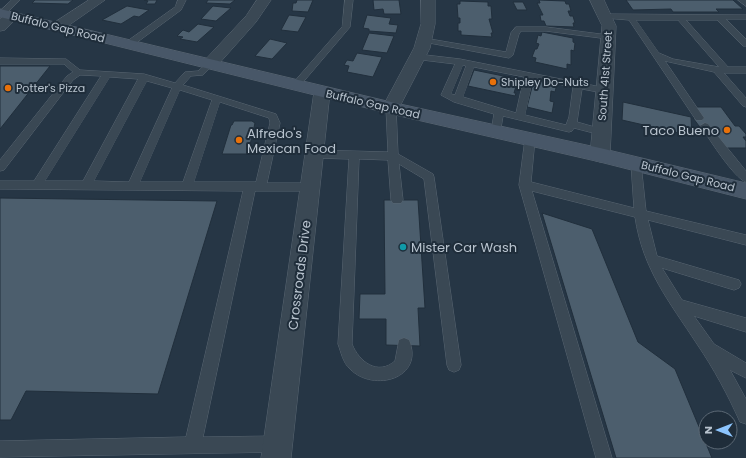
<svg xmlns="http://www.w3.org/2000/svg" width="746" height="458" font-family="Poppins,sans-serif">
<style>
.building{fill:#4c5e6d;stroke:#212f3c}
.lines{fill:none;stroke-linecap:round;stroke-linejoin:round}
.lane-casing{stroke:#596672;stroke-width:1}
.street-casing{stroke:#596672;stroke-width:1}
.secondary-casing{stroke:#596672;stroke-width:1}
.lane{fill:#3a4854;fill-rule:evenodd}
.street{fill:#3a4854;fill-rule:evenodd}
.secondary{fill:#485768;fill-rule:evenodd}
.food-dot{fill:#e8710a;stroke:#1f2d3a;stroke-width:1.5}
.culture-dot{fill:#0f9aa8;stroke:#1f2d3a;stroke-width:1.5}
.labels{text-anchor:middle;stroke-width:4;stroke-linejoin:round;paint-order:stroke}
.far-street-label{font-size:11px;fill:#b8c3ce;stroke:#1f2d3a}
.far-poi-label{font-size:11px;fill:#b8c3ce;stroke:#1f2d3a;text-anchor:start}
.poi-label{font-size:13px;fill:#b8c3ce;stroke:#1f2d3a;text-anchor:start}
.street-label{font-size:13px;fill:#b8c3ce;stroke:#1f2d3a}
</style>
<rect width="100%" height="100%" fill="#263645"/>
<!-- building -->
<g class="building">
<polygon points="35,0 73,0 68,4 32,3"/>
<polygon points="144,0 157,0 155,4 146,4 148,1"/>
<polygon points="208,0 235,0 230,4 206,3"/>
<polygon points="297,0 313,0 308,12 292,11 293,3 296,3"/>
<polygon points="373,0 399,0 401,14 384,14 383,9 374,10"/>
<polygon points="539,0 565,1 566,4 569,4 571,11 568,11 570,16 573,16 575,23 573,23 574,27 546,26 544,21 541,21 540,15 543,15 537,3 540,3"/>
<polygon points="626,0 733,0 743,9 716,9 719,12 673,12 671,9 633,10"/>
<polygon points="460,1 488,2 488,6 491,6 492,19 489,19 493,33 491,33 492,37 461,35 461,31 458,31 458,23 460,23 460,18 458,18 457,4 460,4"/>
<polygon points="513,2 523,2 527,10 517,10"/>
<polygon points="127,6 149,10 139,17 134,16 121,24 102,20"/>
<polygon points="213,6 231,8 216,21 201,19"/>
<polygon points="289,15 306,17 298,32 281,30"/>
<polygon points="367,15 391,18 389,24 398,25 396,33 369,31 369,29 363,28"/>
<polygon points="198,24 214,27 197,42 180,39 183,37 177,36 183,30 189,32"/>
<polygon points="542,32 573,38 573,42 575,43 574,51 571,50 571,65 567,64 567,69 535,62 536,58 532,57 535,49 537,49 539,44 536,43 538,35 541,36"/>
<polygon points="369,33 394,36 387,53 362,50"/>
<polygon points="270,39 287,43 272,59 255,56"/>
<polygon points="357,53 382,57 373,77 347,72 349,66 344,65 347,60 353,61"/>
<polygon points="0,66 50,66 0,129"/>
<polygon points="474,70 518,79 514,93 516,93 515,96 468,86"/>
<polygon points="534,79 557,84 555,92 551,91 550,101 554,102 552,113 527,107"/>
<polygon points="623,102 691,117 692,136 622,120"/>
<polygon points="695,107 721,107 735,126 739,126 746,134 746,137 743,137 746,141 746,148 725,148 709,126 699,126 693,118 703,118"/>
<polygon points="234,121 252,121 255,123 248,154 222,154 231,125 232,125"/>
<polygon points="0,198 217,201 158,394 26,391 11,420 0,420"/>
<polygon points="384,200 418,200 425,308 418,308 420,346 386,345 386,319 359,319 360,294 385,294"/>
<polygon points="542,213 592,229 638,342 675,369 712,458 616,458"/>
</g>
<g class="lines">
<!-- lane casing -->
<g class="lane-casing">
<g id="lane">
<polygon points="12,0 20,0 5,15 0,15 0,11"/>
<polygon points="178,0 186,0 181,10 132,46 126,46 126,42 175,7"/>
<polygon points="345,0 353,0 350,27 299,87 293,87 293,83 342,27"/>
<polygon points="738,0 746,0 746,6"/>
<path d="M602,14L746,15V19H726L746,39V46H743L717,20H686L728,67H746V73H724L746,98V107L743,106L714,72L665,61L704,118L702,120H696L629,20L605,18L601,16ZM636,20H678L719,67L673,59L659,53Z"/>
<polygon points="516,27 546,27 608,35 612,37 608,39 546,31 521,31 519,34 513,55 509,58 424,42 420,40 424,38 506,52 511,33"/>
<path d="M417,54L460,59L606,88V92L603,93L582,89L577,122L605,130L606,132L601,135L574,128L572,131L569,132L503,116L500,134H492L491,132L494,114L454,102L441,95L455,64L414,59L413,57ZM463,65L466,66L455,95L451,94ZM474,67L524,77L516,113L463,97ZM533,79L573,87L569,117L566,125L525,115Z"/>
<path d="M0,58L66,59L80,70L144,74L175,83L185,72L198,71L210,61L214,64L203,75L191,76L183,85L276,114L280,123L267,183H310L316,187L310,191H255L203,437L278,436L284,438L286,444L284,450L278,452L0,457V441L186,437L243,191L0,189V181H34L101,76L80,75L73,80L4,170L0,171V160L67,76L73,72L64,64H0ZM110,77L138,79L83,181H45ZM147,81L172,88L129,182L94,181ZM180,90L212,100L183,182H140ZM220,102L269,118L270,123L256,182H194Z"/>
<path d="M391,105L396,108L398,154L433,174L434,177L461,365L459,370L454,372L449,370L447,365L424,179L399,164L403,200L401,203H393L391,200L388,160L359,159L352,344C359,362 378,376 395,361L399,340L404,338L409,340C425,378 374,393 350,369C343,363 341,352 338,344L349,159L314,158L309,154L314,150L388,152L386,108Z"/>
<path d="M705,123L708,124L746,171V182C734,178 710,140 702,128L700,126Z"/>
<path d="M530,136L535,139L531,182L634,208L631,164L636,160L641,164L646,211L746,235V245L648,220L657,256L739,280L741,284L739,288L734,290L662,268L682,300L746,318V332L694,316L714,344L746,363V378L730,370L746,399V424L740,422C728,395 714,369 697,344C669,301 643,270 635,217L532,191L612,458H596L519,185L525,139Z"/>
</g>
</g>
<!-- street casing -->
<g class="street-casing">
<g id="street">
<polygon points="89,0 105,0 62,30 52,30 50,27 52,24"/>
<polygon points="257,0 271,0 256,22 216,67 204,67 202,64 204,61 246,16"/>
<polygon points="421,0 435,0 435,24 430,48 397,112 391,114 385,112 382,108 414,48 421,24"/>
<polygon points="590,0 604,0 616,26 610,155 607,160 600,162 593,160 590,155 602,26"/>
<polygon points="12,12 17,13 19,16 5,30 0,31 0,19 7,13"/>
<polygon points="322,87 328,88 330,92 291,458 261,458 314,92 316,88"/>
</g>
</g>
<!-- secondary casing -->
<g class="secondary-casing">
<polygon id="secondary" points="0,9 391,102 600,148 746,183 746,199 600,162 391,114 0,17"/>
</g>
<!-- lane -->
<use href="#lane" class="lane"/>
<!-- street -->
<use href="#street" class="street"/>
<!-- secondary -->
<use href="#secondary" class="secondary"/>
</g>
<!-- markers -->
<g class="food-dot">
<circle cx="493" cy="82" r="4"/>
<circle cx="8" cy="88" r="4"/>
<circle cx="727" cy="130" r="4"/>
<circle cx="239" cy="140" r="4"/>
</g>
<circle class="culture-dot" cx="403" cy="247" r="4"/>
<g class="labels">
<!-- far-street labels -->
<g class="far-street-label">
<text transform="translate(58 27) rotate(14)" y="4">Buffalo Gap Road</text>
<text transform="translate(605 76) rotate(-86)" y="4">South 41st Street</text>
<text transform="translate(373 104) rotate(13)" y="4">Buffalo Gap Road</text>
<text transform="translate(688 176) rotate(14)" y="4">Buffalo Gap Road</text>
</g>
<!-- far-poi labels -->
<g class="far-poi-label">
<text x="501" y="86">Shipley Do-Nuts</text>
<text x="16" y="92">Potter's Pizza</text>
</g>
<!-- poi labels -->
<g class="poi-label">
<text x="719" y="135" text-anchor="end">Taco Bueno</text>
<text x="247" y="138">Alfredo's<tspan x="247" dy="15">Mexican Food</tspan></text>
<text x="411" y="252">Mister Car Wash</text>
</g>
<!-- street labels -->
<g class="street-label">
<text transform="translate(299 275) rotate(-83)" y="5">Crossroads Drive</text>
</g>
</g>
<!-- north arrow -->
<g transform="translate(718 430) rotate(270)"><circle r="19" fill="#1f2d3a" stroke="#5c6975"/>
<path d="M0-3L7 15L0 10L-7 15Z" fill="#8cc5fe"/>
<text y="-6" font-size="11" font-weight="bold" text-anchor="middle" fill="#b8c3ce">N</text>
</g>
</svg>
